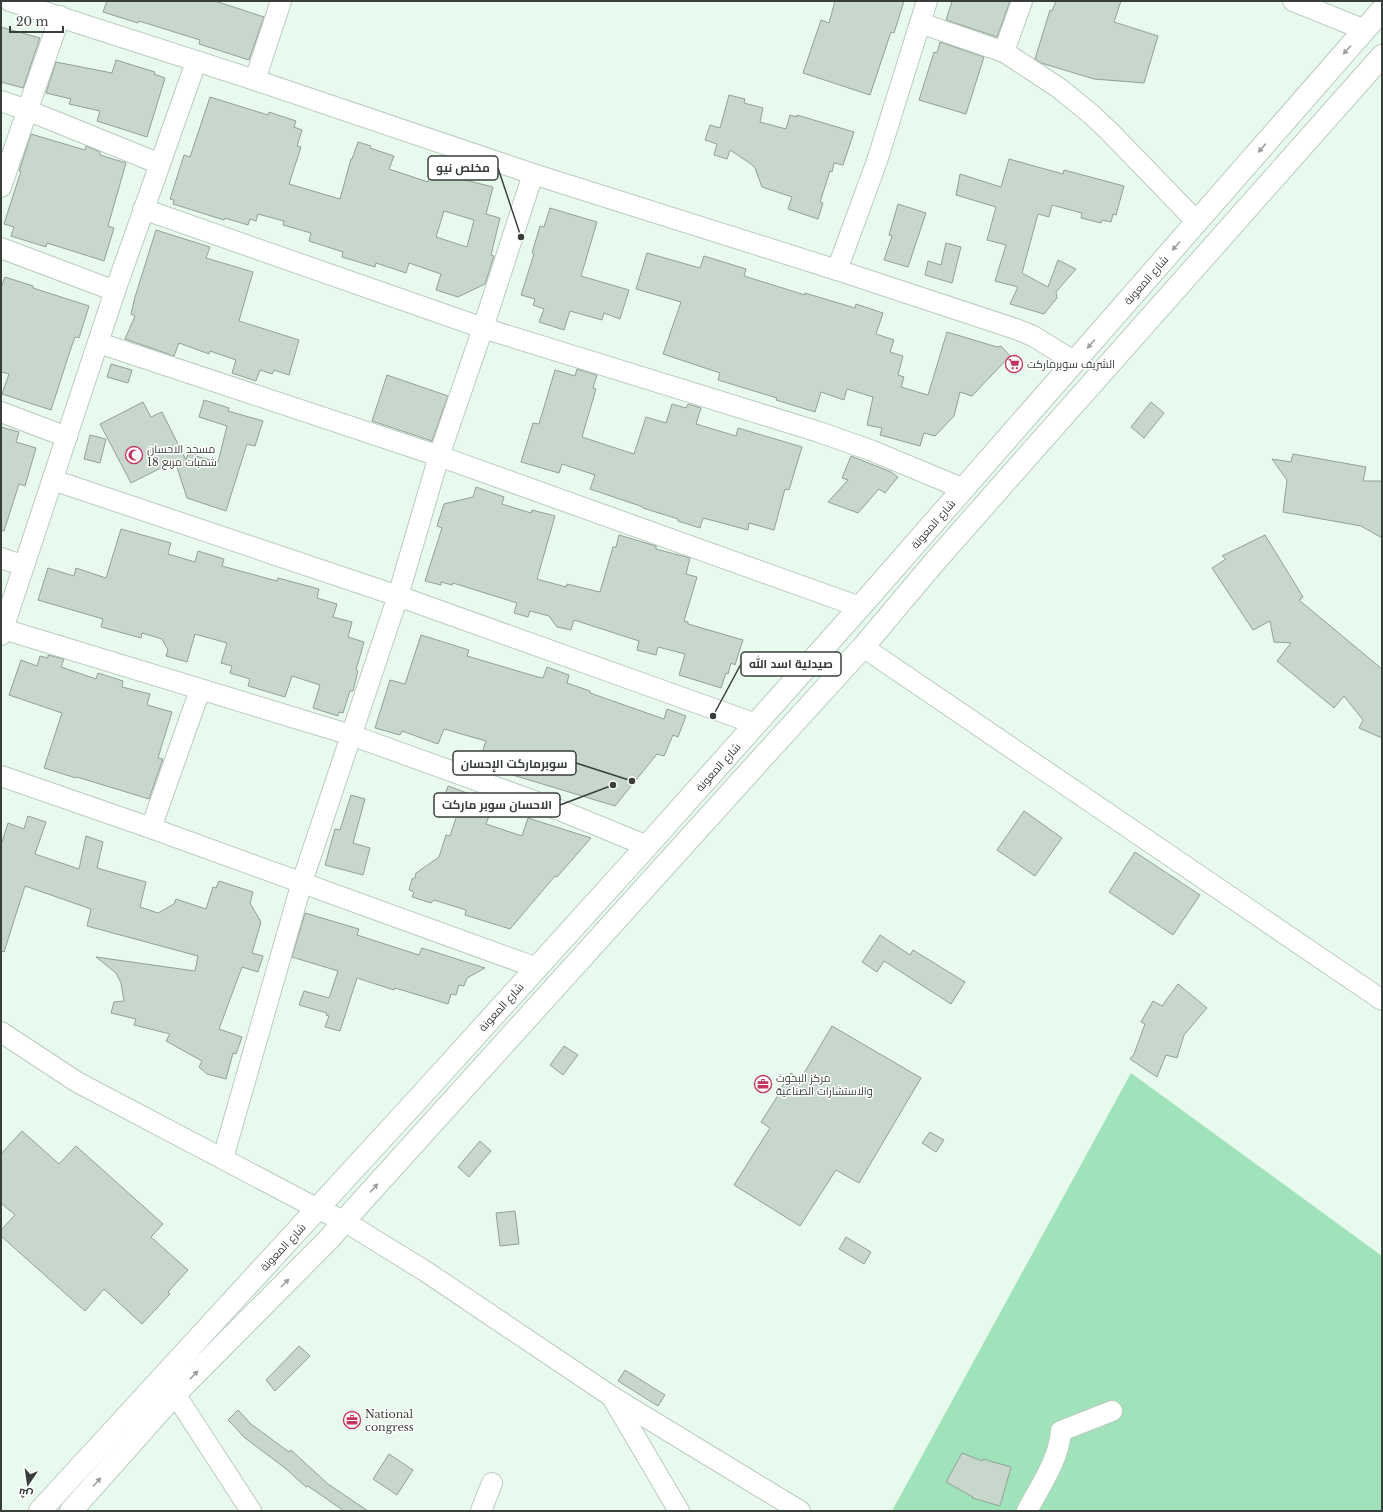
<svg xmlns="http://www.w3.org/2000/svg" width="1383" height="1512" font-family="'Libre Baskerville',Cairo,serif">
<style>
.green{fill:#a0e2ba}
.building{fill:#c7d7cc;stroke:#92a197;fill-rule:evenodd}
.lines{fill:none;stroke-linecap:round;stroke-linejoin:round}
.minor-casing{stroke:#bbcbc0;stroke-width:22}
.highway-casing{stroke:#bbcbc0;stroke-width:24}
.minor{stroke:#fff;stroke-width:20}
.highway{stroke:#fff;stroke-width:22}
.oneway{fill:#9c9f9c}
.labels{text-anchor:middle;stroke-width:3;stroke-linejoin:round;paint-order:stroke}
.street-label{font-size:11px;fill:#383f3a;stroke:#fff}
.poi-label{font-size:11px;fill:#383f3a;stroke:#fff;text-anchor:start}
.leader{fill:none;stroke:#383f3a;stroke-width:1.5}
.callout-dot{fill:#383f3a;stroke:#fff;stroke-width:1.5}
.callout{fill:#fff;stroke:#383f3a;stroke-width:1.5}
.callout-label{font-size:12px;text-anchor:middle;font-weight:bold;fill:#383f3a}
</style>
<rect width="100%" height="100%" fill="#e8f9ee"/>
<!-- green -->
<polygon class="green" points="1131,1073 1382,1256 1382,1511 892,1511"/>
<!-- building -->
<g class="building">
<polygon points="107,1 215,1 264,17 249,60 199,44 200,40 139,21 138,23 103,12"/>
<polygon points="835,1 904,1 894,33 891,32 870,95 803,73 821,20 829,23"/>
<polygon points="952,1 1010,1 997,37 946,20"/>
<polygon points="1056,1 1121,1 1114,22 1158,36 1144,83 1094,79 1041,63 1035,59 1050,10 1052,11"/>
<polygon points="1,27 40,38 23,88 1,82"/>
<polygon points="940,42 984,57 966,114 919,100 934,52 937,53"/>
<polygon points="116,60 155,72 154,74 165,78 147,137 97,121 100,111 69,104 71,99 46,93 56,62 112,73"/>
<polygon points="729,95 745,99 744,103 763,108 760,122 786,129 790,115 797,117 797,115 854,132 843,165 834,163 832,172 830,171 820,202 823,203 818,219 788,209 792,197 762,187 755,168 751,164 730,150 727,159 714,155 717,144 705,140 710,125 720,128"/>
<path d="M210,97L268,115L269,112L296,121L294,127L302,130L297,146L301,147L289,184L340,199L351,159H352L358,142L371,146L370,148L394,156L389,169L428,182L433,165L462,174L461,179L493,187L486,214L500,218L491,255L494,256L485,284L458,297L436,290L441,274L409,263L406,273L376,263L375,267L342,257L343,252L309,241L311,233L283,225L284,221L258,214L256,221L250,219L248,225L225,218L224,220L173,204L174,200L170,199L184,155L190,157ZM444,211L474,220L467,247L436,237Z"/>
<polygon points="31,134 85,150 86,146 100,152 100,155 126,163 108,226 114,228 104,261 47,243 46,247 11,236 14,227 4,224 21,171 19,171"/>
<polygon points="1009,159 1063,174 1064,170 1124,186 1116,215 1113,214 1111,222 1102,220 1101,223 1081,218 1082,213 1052,205 1049,217 1038,214 1022,273 1048,287 1058,260 1076,269 1056,292 1057,298 1044,314 1010,304 1018,287 995,281 1006,245 987,240 996,207 956,195 960,174 1001,187"/>
<polygon points="898,204 926,213 908,267 884,260 892,236 889,235"/>
<polygon points="550,208 597,222 581,276 629,290 620,319 604,313 602,320 570,311 564,330 539,322 544,309 533,305 535,299 521,295 534,254 532,253 540,226 544,227"/>
<polygon points="156,230 210,247 206,258 253,272 239,321 299,340 289,375 274,370 272,374 260,370 256,381 232,373 236,360 210,351 209,354 179,343 174,356 125,339 135,316 131,314 135,297"/>
<polygon points="946,243 961,247 952,283 925,275 928,261 941,265"/>
<polygon points="647,253 700,268 704,256 746,269 744,276 805,295 805,293 855,308 856,304 883,313 876,334 894,340 890,352 903,356 898,375 904,377 901,387 928,395 947,332 997,347 1001,346 1010,356 972,396 960,392 954,416 935,436 924,433 920,446 880,435 882,428 867,425 873,397 847,389 844,400 821,392 815,412 776,400 777,398 718,380 720,373 663,354 681,302 636,289"/>
<polygon points="5,277 33,286 33,288 89,306 79,338 75,337 71,348 51,410 2,394 9,374 1,372 1,288"/>
<polygon points="111,364 132,370 128,383 107,377"/>
<polygon points="577,369 597,375 593,388 596,389 582,437 634,454 646,417 666,423 672,404 686,408 688,404 701,408 696,424 736,436 738,428 802,447 789,490 785,489 774,530 749,523 748,530 703,518 700,528 678,521 678,519 643,508 643,507 590,489 595,475 562,464 559,473 521,462 533,423 539,424 555,370 575,376"/>
<polygon points="387,375 448,396 432,441 372,421"/>
<polygon points="204,400 229,408 228,411 263,421 255,446 247,444 226,511 187,498 175,461 131,483 100,424 143,402 151,417 162,412 186,460 188,454 218,462 227,426 199,417"/>
<polygon points="1151,402 1164,413 1144,438 1131,427"/>
<polygon points="1,427 19,432 16,442 36,448 25,486 19,484 4,531 1,530"/>
<polygon points="90,435 106,439 100,463 84,459"/>
<polygon points="1293,454 1366,467 1363,481 1382,481 1382,538 1361,526 1283,512 1287,480 1272,459 1291,462"/>
<polygon points="851,456 891,472 898,477 885,493 879,489 858,513 828,502 848,480 842,478"/>
<polygon points="476,487 504,497 502,504 531,513 532,510 555,516 537,579 566,587 567,584 600,592 613,547 616,547 619,535 656,546 656,549 690,558 686,574 697,577 684,621 688,622 688,624 743,640 735,665 731,663 728,674 726,673 721,688 679,675 685,654 658,647 656,655 637,650 639,641 574,620 571,630 557,627 549,616 530,611 528,617 514,613 517,603 453,583 452,585 441,582 441,585 425,581 442,528 437,526 444,504 473,497"/>
<polygon points="121,529 171,543 168,554 195,562 198,551 224,559 222,566 277,581 278,578 319,589 317,598 337,604 333,617 352,622 348,637 364,642 356,670 358,671 353,691 350,691 343,713 339,712 338,716 313,708 320,685 292,676 285,697 248,686 250,679 230,673 232,666 221,663 227,643 195,634 187,662 166,656 168,650 162,639 142,633 141,638 101,627 103,619 38,600 48,568 74,576 76,568 106,578"/>
<polygon points="1265,535 1303,597 1299,600 1382,669 1382,738 1359,728 1363,720 1344,696 1334,708 1277,661 1291,643 1274,642 1270,621 1253,630 1212,568 1226,559 1222,556"/>
<polygon points="421,635 469,650 467,656 538,677 543,678 547,667 569,675 567,683 590,691 590,693 664,719 667,709 686,716 678,737 673,735 664,756 657,754 615,806 506,773 510,763 486,756 487,754 482,753 486,741 444,729 438,744 402,731 400,735 375,728 390,680 405,684"/>
<polygon points="48,655 64,659 61,667 96,679 98,673 123,681 122,687 150,694 147,705 172,712 158,758 163,759 149,799 77,777 76,778 44,768 62,713 9,695 21,660 37,666 40,656 48,658"/>
<polygon points="448,786 494,803 486,824 522,836 528,818 591,838 557,877 555,876 510,929 465,915 466,910 434,900 431,903 412,897 414,892 409,890 412,879 415,878 416,873 439,857 446,835 450,836 459,809 442,804"/>
<polygon points="351,795 365,799 353,843 370,848 363,875 325,865 335,829 340,830"/>
<polygon points="1024,811 1062,838 1035,876 997,850"/>
<polygon points="28,816 46,822 35,854 79,869 86,836 103,842 97,868 146,882 140,907 158,913 174,904 176,899 206,909 213,887 216,888 219,881 253,892 250,903 261,922 252,953 263,956 258,972 242,967 219,1029 242,1037 236,1054 233,1053 226,1079 207,1074 199,1067 202,1061 166,1041 170,1034 134,1025 136,1019 111,1013 114,1002 124,1001 121,983 116,973 96,957 195,971 198,956 87,926 91,909 25,886 4,952 1,951 1,845 8,823 24,829"/>
<polygon points="1135,852 1200,895 1173,935 1109,892"/>
<polygon points="305,913 359,929 357,935 419,955 422,948 485,968 467,978 464,986 459,985 456,995 451,994 448,1004 395,988 394,990 357,978 340,1031 325,1027 329,1016 326,1015 327,1013 299,1005 304,991 329,998 338,971 292,957"/>
<polygon points="880,935 910,955 913,950 965,982 951,1004 884,961 877,972 862,962"/>
<polygon points="1178,984 1207,1008 1184,1035 1177,1058 1166,1055 1157,1077 1130,1059 1134,1054 1145,1024 1141,1022 1153,1001 1162,1006"/>
<polygon points="832,1026 921,1078 859,1183 836,1170 800,1226 734,1185 770,1128 761,1122 782,1089 781,1088 791,1073 800,1080"/>
<polygon points="564,1046 578,1055 563,1075 550,1065"/>
<polygon points="22,1131 59,1164 76,1146 163,1224 151,1237 188,1270 168,1292 170,1294 142,1324 104,1289 85,1311 1,1236 1,1230 15,1215 1,1203 1,1154"/>
<polygon points="930,1132 944,1140 936,1152 922,1143"/>
<polygon points="480,1141 491,1151 469,1177 458,1167"/>
<polygon points="515,1211 519,1244 500,1246 496,1213"/>
<polygon points="846,1237 871,1252 864,1264 839,1249"/>
<polygon points="299,1346 310,1356 275,1391 266,1380"/>
<polygon points="625,1370 665,1395 658,1406 618,1381"/>
<polygon points="238,1410 251,1424 289,1452 291,1450 328,1484 368,1511 344,1511 308,1486 306,1487 285,1468 245,1438 228,1420"/>
<polygon points="962,1453 982,1461 983,1459 1011,1467 1000,1506 972,1498 973,1497 946,1482"/>
<polygon points="389,1454 413,1470 397,1495 373,1479"/>
</g>
<g class="lines">
<!-- minor casing -->
<g class="minor-casing">
<g id="minor">
<polyline points="10,1 255,80 533,174 837,270 1016,329 1033,336 1075,362"/>
<polyline points="1293,1 1365,30"/>
<polyline points="920,23 1004,52 1059,88 1092,115 1109,131 1197,222"/>
<polyline points="1004,52 1022,1"/>
<polyline points="255,80 281,1"/>
<polyline points="1,101 27,110 160,164"/>
<polyline points="1,187 60,16"/>
<polyline points="143,209 483,328 819,432 870,450 964,489"/>
<polyline points="1,248 115,291"/>
<polyline points="837,270 877,161 927,1"/>
<polyline points="99,343 439,456 860,607"/>
<polyline points="1,412 67,437"/>
<polyline points="53,480 398,596 756,724"/>
<polyline points="1,558 24,566"/>
<polyline points="3,629 351,735 562,811 647,846"/>
<polyline points="1,635 115,291 196,62"/>
<polyline points="863,647 1382,1000"/>
<polyline points="1,776 151,828 537,968"/>
<polyline points="151,828 200,690"/>
<polyline points="1,1032 77,1082 318,1209 344,1221 425,1271 611,1396 800,1511"/>
<polyline points="223,1158 302,882 398,596 439,456 483,328 533,174"/>
<polyline points="175,1394 251,1511"/>
<polyline points="613,1399 679,1511"/>
<polyline points="481,1511 492,1483"/>
<path d="M1027,1511C1040,1486 1059,1460 1061,1431L1112,1411"/>
</g>
</g>
<!-- highway casing -->
<g class="highway-casing">
<g id="highway">
<polyline points="40,1511 428,1088 647,846 860,607 1382,10"/>
<polyline points="71,1511 175,1394 330,1238 344,1221 762,758 863,647 932,565 1004,483 1382,56"/>
</g>
</g>
<!-- minor -->
<use href="#minor" class="minor"/>
<!-- highway -->
<use href="#highway" class="highway"/>
</g>
<!-- one-way arrows -->
<defs><path id="oneway-solid" d="M-6-.8H1V-3.2L6.5 0L1 3.2V.8H-6Z"/></defs>
<g class="oneway">
<use href="#oneway-solid" transform="translate(1347 50) rotate(132)"/>
<use href="#oneway-solid" transform="translate(1262 148) rotate(131)"/>
<use href="#oneway-solid" transform="translate(1176 246) rotate(131)"/>
<use href="#oneway-solid" transform="translate(1091 344) rotate(131)"/>
<use href="#oneway-solid" transform="translate(374 1188) rotate(-48)"/>
<use href="#oneway-solid" transform="translate(285 1283) rotate(-45)"/>
<use href="#oneway-solid" transform="translate(194 1375) rotate(-46)"/>
<use href="#oneway-solid" transform="translate(97 1482) rotate(-48)"/>
</g>
<!-- icons -->
<defs>
<g id="supermarket-ring" transform="scale(0.9)"><circle r="9.5" fill="#fff" stroke="#c33561" stroke-width="1.5"/><path d="M-6-5.5h2.5l.6 2H6L4.5 2H-2.5L-4.4-4H-6ZM-1.5 3.2a1.3 1.3 0 1 0 .1 0ZM3 3.2a1.3 1.3 0 1 0 .1 0Z" fill="#c33561"/></g>
<g id="mosque-ring" transform="scale(0.9)"><circle r="9.5" fill="#fff" stroke="#c33561" stroke-width="1.5"/><path d="M3.5-4.9A6 6 0 1 0 3.5 4.9A5 5 0 1 1 3.5-4.9Z" fill="#c33561"/></g>
<g id="office-ring" transform="scale(0.9)"><circle r="9.5" fill="#fff" stroke="#c33561" stroke-width="1.5"/><path d="M-6-3h4V-5.5h4V-3h4V5H-6ZM-1-4.5V-3h2v-1.5ZM-6 0V1H6V0Z" fill="#c33561"/></g>
</defs>
<g fill-rule="evenodd">
<use href="#supermarket-ring" x="1014" y="364"/>
<use href="#mosque-ring" x="134" y="455"/>
<use href="#office-ring" x="763" y="1084"/>
<use href="#office-ring" x="352" y="1420"/>
</g>
<g class="labels">
<!-- street labels -->
<g class="street-label">
<text transform="translate(1146 280) rotate(-49)" y="4">شارع المعونة</text>
<text transform="translate(933 524) rotate(-49)" y="4">شارع المعونة</text>
<text transform="translate(718 767) rotate(-48)" y="4">شارع المعونة</text>
<text transform="translate(501 1007) rotate(-48)" y="4">شارع المعونة</text>
<text transform="translate(283 1247) rotate(-47)" y="4">شارع المعونة</text>
</g>
<!-- poi labels -->
<g class="poi-label">
<text x="1027" y="368">الشريف سوبرماركت</text>
<text x="147" y="453">مسجد الاحسان<tspan x="147" dy="13">شمبات مربع 18</tspan></text>
<text x="776" y="1082">مركز البحوث<tspan x="776" dy="13">والاستشارات الصناعية</tspan></text>
<text x="365" y="1418">National<tspan x="365" dy="13">congress</tspan></text>
</g>
</g>
<!-- callouts -->
<path class="leader" d="M521 237L498 168M713 716L741 664M632 781L576 763M613 785L560 805"/>
<g class="callout-dot">
<circle cx="521" cy="237" r="4"/>
<circle cx="713" cy="716" r="4"/>
<circle cx="632" cy="781" r="4"/>
<circle cx="613" cy="785" r="4"/>
</g>
<g class="callout">
<rect x="428" y="156" width="70" height="24" rx="4"/>
<rect x="741" y="652" width="100" height="24" rx="4"/>
<rect x="453" y="751" width="123" height="24" rx="4"/>
<rect x="434" y="793" width="126" height="24" rx="4"/>
</g>
<g class="callout-label">
<text x="463" y="172">مخلص نيو</text>
<text x="791" y="668">صيدلية اسد الله</text>
<text x="514" y="768">سوبرماركت الإحسان</text>
<text x="497" y="809">الاحسان سوبر ماركت</text>
</g>
<!-- border -->
<rect width="1383" height="1512" fill="none" stroke="#383f3a" stroke-width="4"/>
<!-- north arrow -->
<g transform="translate(28 1484) rotate(193)" stroke="#ffffff" stroke-width="3" paint-order="stroke">
<path d="M0-3L7 15L0 10L-7 15Z" fill="#383f3a"/>
<text y="-6" font-size="11" font-weight="bold" text-anchor="middle" fill="#383f3a">ش</text>
</g>
<!-- scale -->
<path d="M10 26v6h53v-6" fill="none" stroke="#383f3a" stroke-width="2"/>
<text x="16" y="26" font-size="12" fill="#383f3a" stroke="#ffffff" stroke-width="3" paint-order="stroke">20 m</text>
</svg>
